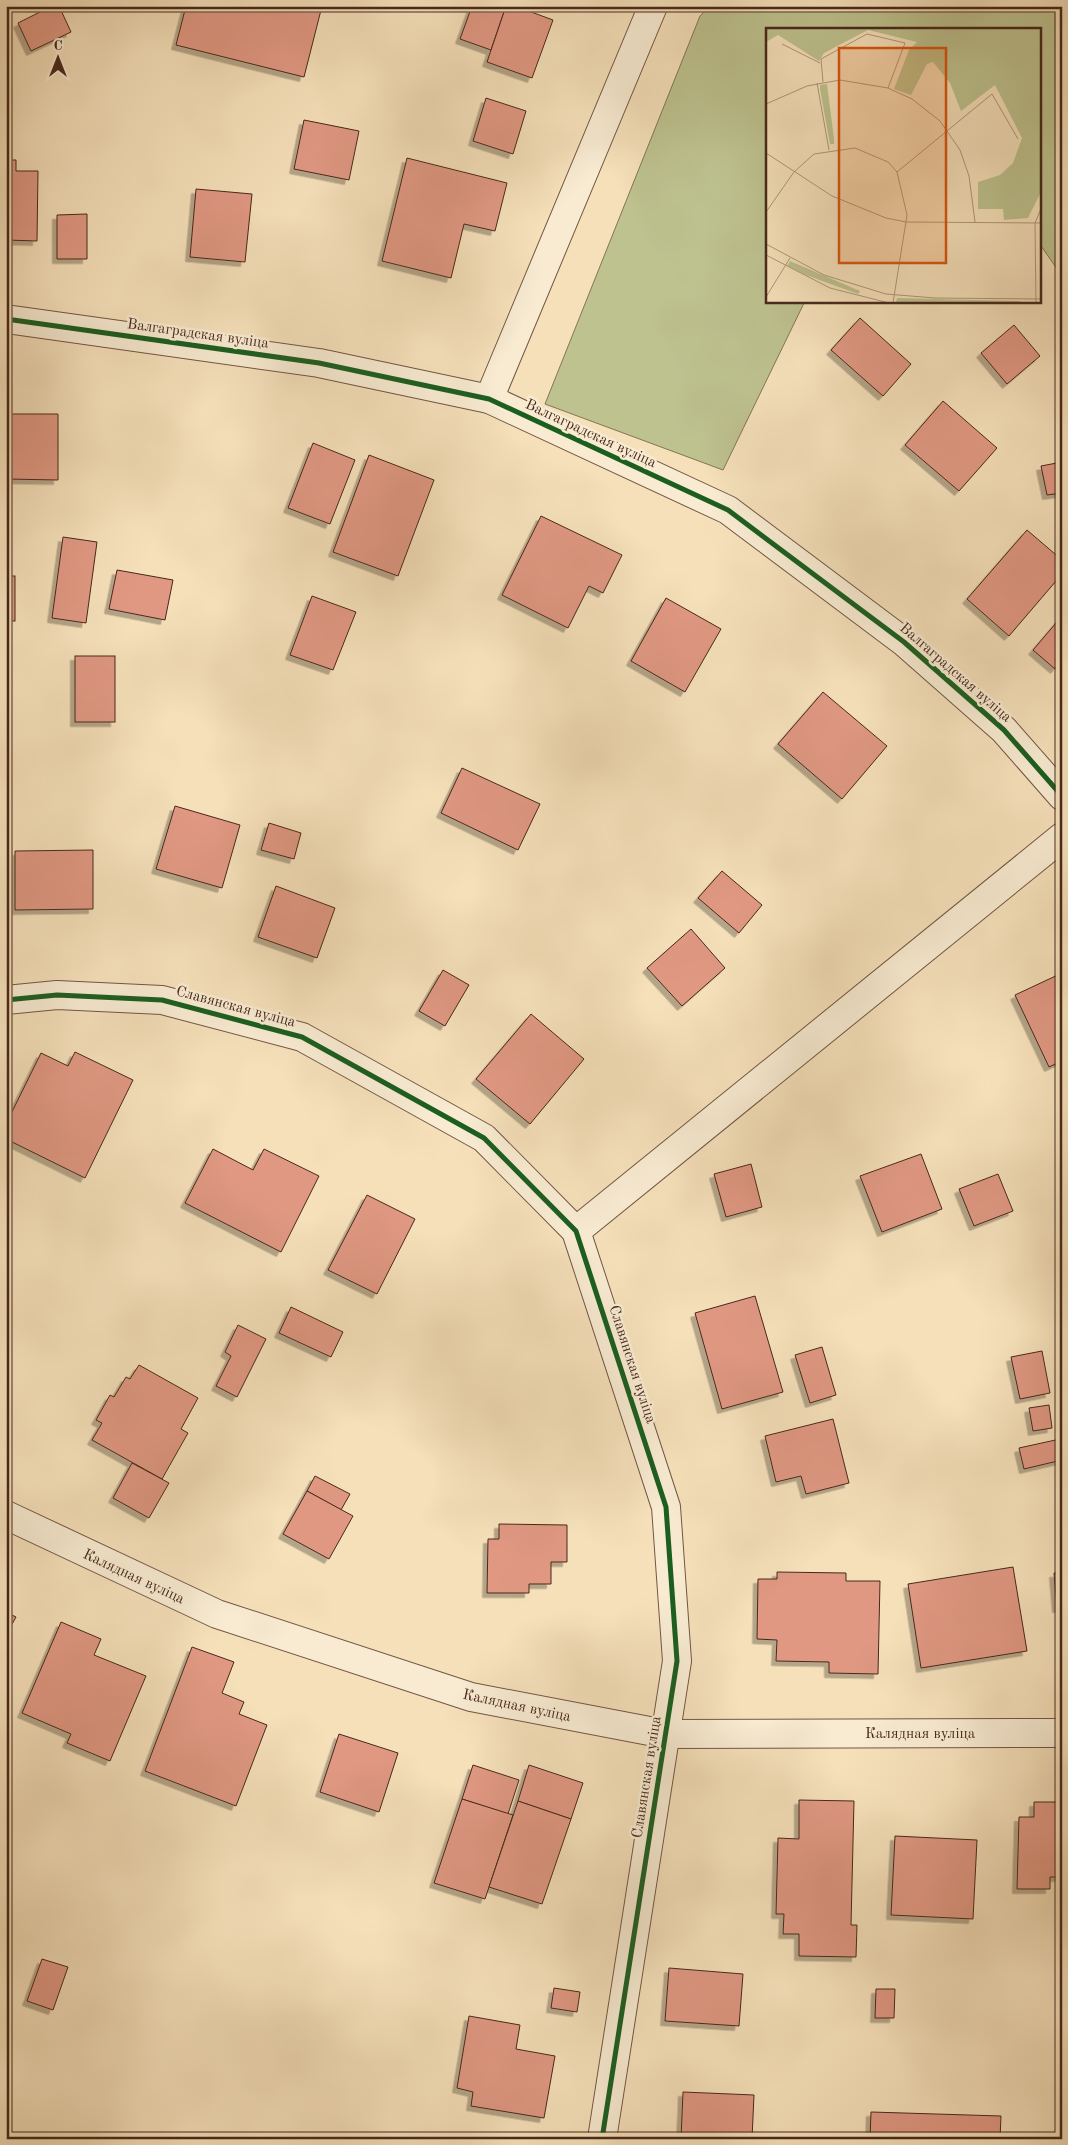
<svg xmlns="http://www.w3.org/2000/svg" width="1068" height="2145" font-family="'Old Standard TT',serif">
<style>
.green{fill:#bdc28f;stroke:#827555}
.building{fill:#e09883;stroke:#47281b;filter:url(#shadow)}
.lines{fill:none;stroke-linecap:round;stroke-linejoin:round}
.street-casing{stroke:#725643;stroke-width:30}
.street{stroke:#f8ebd2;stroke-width:28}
.cycleway-casing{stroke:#f8ebd2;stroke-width:8}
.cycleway{stroke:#1b5e20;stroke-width:5}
.labels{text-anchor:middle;stroke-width:5;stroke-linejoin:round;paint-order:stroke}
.street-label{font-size:15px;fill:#47281b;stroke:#f8ebd2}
.inset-road{fill:none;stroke:#af967a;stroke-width:1}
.view{fill:#d8540e;fill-opacity:0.15;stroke:#d8540e;stroke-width:2.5}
.inset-edge{fill:none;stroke:#47281b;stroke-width:2.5}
</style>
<defs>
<filter id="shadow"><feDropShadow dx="-4.5" dy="4.5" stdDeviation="0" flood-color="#0004"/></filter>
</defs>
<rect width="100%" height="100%" fill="#f5e0ba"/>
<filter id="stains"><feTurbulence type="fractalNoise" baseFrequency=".004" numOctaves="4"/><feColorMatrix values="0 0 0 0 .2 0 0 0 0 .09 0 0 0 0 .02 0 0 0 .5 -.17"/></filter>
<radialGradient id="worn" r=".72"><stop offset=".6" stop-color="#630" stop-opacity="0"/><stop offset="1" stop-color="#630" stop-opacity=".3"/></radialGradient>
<!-- green -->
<polygon class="green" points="711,6 1062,6 1062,276 1039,243 1039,29 767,29 767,301 805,301 723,470 545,404 700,16"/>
<!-- building -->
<g class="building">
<polygon points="52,6 59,6 71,32 31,51 18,23"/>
<polygon points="186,6 322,6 304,77 176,45"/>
<polygon points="472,6 506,6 491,50 460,39"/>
<polygon points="506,6 515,6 553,20 532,78 487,62"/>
<polygon points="486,98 526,111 513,154 473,141"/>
<polygon points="304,120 359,131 349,180 294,169"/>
<polygon points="6,142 7,160 16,160 16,171 38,171 37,241 6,240"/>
<polygon points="407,158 507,183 495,231 464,224 451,278 382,261"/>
<polygon points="196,189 252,194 245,262 190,257"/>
<polygon points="87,214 87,259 57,259 57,215"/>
<polygon points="860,318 911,364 883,396 831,350"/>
<polygon points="1014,325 1040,356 1007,384 981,353"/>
<polygon points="943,401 997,448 959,491 905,445"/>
<polygon points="6,414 58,414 58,480 6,479"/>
<polygon points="313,443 355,460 330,524 288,508"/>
<polygon points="369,455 434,480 398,576 333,552"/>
<polygon points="1062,462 1062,493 1047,495 1041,466"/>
<polygon points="541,516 622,555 603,593 589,586 568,628 502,595"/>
<polygon points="1027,530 1062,560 1062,574 1009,636 967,599"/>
<polygon points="63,537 97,542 86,623 52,618"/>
<polygon points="117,570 173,580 165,620 109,609"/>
<rect x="6" y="576" width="9" height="45"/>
<polygon points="312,596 356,612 333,670 290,655"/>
<polygon points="666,598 721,629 685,692 631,661"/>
<polygon points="1062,616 1062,661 1055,669 1033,650"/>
<rect x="75" y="656" width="40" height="66"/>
<polygon points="823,692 887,746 842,799 778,744"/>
<polygon points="462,768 540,804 518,850 441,813"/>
<polygon points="175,806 240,825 222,888 156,869"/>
<polygon points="269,823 301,833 294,859 261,850"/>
<polygon points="93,850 93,909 15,910 15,851"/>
<polygon points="722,871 762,905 739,933 698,898"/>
<polygon points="276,886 335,908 317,958 258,937"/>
<polygon points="691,929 725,968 682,1006 647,968"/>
<polygon points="443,970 469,985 445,1026 419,1011"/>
<polygon points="1062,973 1062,1061 1049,1067 1015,995"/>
<polygon points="531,1014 584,1059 530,1124 476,1079"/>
<polygon points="75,1052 133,1080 85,1178 6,1139 6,1124 41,1053 68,1066"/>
<polygon points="213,1149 253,1170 264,1149 319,1176 281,1252 185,1203"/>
<polygon points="921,1154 942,1209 882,1232 860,1176"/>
<polygon points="751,1164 762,1207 726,1217 714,1174"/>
<polygon points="998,1174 1013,1211 974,1226 959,1189"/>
<polygon points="367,1195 415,1219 377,1294 328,1270"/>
<polygon points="755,1296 783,1392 722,1409 695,1313"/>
<polygon points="291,1307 343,1332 331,1357 279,1333"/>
<polygon points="238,1325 266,1339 237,1397 216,1386 231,1356 225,1352"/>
<polygon points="822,1347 836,1395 810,1403 795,1355"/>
<polygon points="1042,1351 1050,1393 1020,1399 1011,1357"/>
<polygon points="139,1365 198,1398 181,1429 188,1433 162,1479 92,1440 102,1423 96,1420 110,1395 114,1397 126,1377 130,1379"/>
<polygon points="1049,1405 1052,1428 1033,1431 1029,1408"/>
<polygon points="833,1419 849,1483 806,1494 801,1476 776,1482 765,1436"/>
<polygon points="1060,1439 1062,1460 1024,1469 1019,1448"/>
<polygon points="132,1463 169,1483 149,1518 113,1498"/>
<polygon points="315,1476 350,1494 341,1510 307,1491"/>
<polygon points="307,1491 353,1516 329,1559 283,1534"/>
<polygon points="499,1524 567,1525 567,1562 551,1562 551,1584 529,1584 529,1593 487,1593 488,1539 499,1539"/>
<polygon points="1013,1567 1027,1651 921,1668 908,1584"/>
<polygon points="777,1572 846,1573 846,1581 880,1581 878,1674 829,1673 829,1662 776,1661 777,1640 757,1639 758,1579 777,1579"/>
<polygon points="1054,1573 1062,1573 1062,1608 1057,1608"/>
<polygon points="6,1612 16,1617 6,1635"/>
<polygon points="61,1622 101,1639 94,1655 146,1676 110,1761 67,1743 71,1734 22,1713"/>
<polygon points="192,1647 234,1662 222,1693 244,1702 239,1714 267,1725 236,1806 145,1771"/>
<polygon points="339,1734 398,1753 379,1812 320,1792"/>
<polygon points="473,1765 519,1780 508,1814 462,1799"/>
<polygon points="529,1765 583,1783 571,1819 518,1801"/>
<polygon points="462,1799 513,1815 485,1899 434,1883"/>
<polygon points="799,1800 854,1801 851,1925 857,1925 856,1957 799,1956 799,1934 783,1934 784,1914 776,1914 778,1838 799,1839"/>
<polygon points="518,1801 571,1819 542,1904 489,1887"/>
<polygon points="1034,1802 1062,1802 1062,1877 1050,1877 1050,1889 1017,1889 1019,1817 1034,1817"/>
<polygon points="895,1836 977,1840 973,1919 891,1915"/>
<polygon points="42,1959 68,1967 53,2010 27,2001"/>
<polygon points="669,1968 743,1974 739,2026 665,2021"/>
<polygon points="554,1988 580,1992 577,2012 551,2008"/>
<polygon points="876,1989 895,1989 894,2018 875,2018"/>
<polygon points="469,2016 520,2025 516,2049 555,2056 544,2118 471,2106 473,2092 457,2088"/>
<polygon points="683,2092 754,2095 752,2139 681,2139"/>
<polygon points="871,2112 1001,2116 1000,2139 870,2139"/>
</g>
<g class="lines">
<!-- street casing -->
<g class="street-casing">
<g id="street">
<polyline points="6,319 319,363 489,399 728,510 904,642 1004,730 1062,796"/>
<polyline points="489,399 653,6"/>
<polyline points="6,1000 57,995 162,1000 302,1037 484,1138 576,1231 666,1507 677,1661 602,2139"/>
<polyline points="576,1231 1062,837"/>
<polyline points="6,1515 217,1614 471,1697 665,1734 1062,1733"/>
</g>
</g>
<!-- street -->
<use href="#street" class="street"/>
<!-- cycleway casing -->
<g class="cycleway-casing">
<g id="cycleway">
<polyline points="6,319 319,363 489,399 728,510 904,642 1004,730 1062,796"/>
<polyline points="6,1000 57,995 162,1000 302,1037 484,1138 576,1231 666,1507 677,1661 602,2139"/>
</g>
</g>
<!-- cycleway -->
<use href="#cycleway" class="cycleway"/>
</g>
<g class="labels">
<!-- street labels -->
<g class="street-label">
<text transform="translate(198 333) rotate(8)" y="5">Валгаградская вуліца</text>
<text transform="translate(591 433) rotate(25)" y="5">Валгаградская вуліца</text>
<text transform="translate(956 672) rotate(41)" y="5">Валгаградская вуліца</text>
<text transform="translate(236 1006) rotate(15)" y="5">Славянская вуліца</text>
<text transform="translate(633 1364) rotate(72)" y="5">Славянская вуліца</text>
<text transform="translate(134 1576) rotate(25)" y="5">Калядная вуліца</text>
<text transform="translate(517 1705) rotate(12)" y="5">Калядная вуліца</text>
<text x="920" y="1738">Калядная вуліца</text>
<text transform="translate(646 1777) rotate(-81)" y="5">Славянская вуліца</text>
</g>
</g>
<!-- overview -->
<g transform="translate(766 28)">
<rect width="275" height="275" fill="#f5e0ba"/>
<path d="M0,0H275V164L262,190L238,192L237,181H212V154L234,147L247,135L256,110L229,57L195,83L184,55L167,34L161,36L145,67L128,61L143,22L151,14L102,2L58,25L53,33L12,7L0,14ZM61,56L68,111V116H64L54,61V57ZM24,233L94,263L92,266L40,247L21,238ZM131,270L254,273V275H141L130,274Z" fill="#bdc28f"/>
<path class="inset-road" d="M16,16L54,35M57,54L55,31L101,6L139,15L122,60M51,55L63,122M0,76L41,58L74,52L122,60L146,71L174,93L194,122L203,148L209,194M0,125L66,168L120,190L140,194L275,195M131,144L226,66L252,111M0,184L28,144L48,126L89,120L122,134L131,144L141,187L127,275M0,216L58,247L120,266L169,270L275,271M0,227L64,260L123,275M0,269L24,230M270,275L269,195L275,181"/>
<path class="view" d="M73,20H180V235H73Z"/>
<rect width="275" height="275" class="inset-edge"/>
</g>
<!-- margin -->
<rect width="1068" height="2145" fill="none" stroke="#f5e0ba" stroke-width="25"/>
<rect x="8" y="8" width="1053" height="2130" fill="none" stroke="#47281b" stroke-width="2.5"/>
<rect x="12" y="12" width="1043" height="2120" fill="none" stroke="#47281b"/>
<!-- north arrow -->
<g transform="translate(58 58)" stroke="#f8ebd2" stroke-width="4" paint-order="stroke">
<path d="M0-4L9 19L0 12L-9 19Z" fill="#47281b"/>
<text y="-8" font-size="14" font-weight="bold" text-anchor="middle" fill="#47281b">С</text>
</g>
<rect width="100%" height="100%" filter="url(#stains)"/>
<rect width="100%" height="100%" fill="url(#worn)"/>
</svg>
